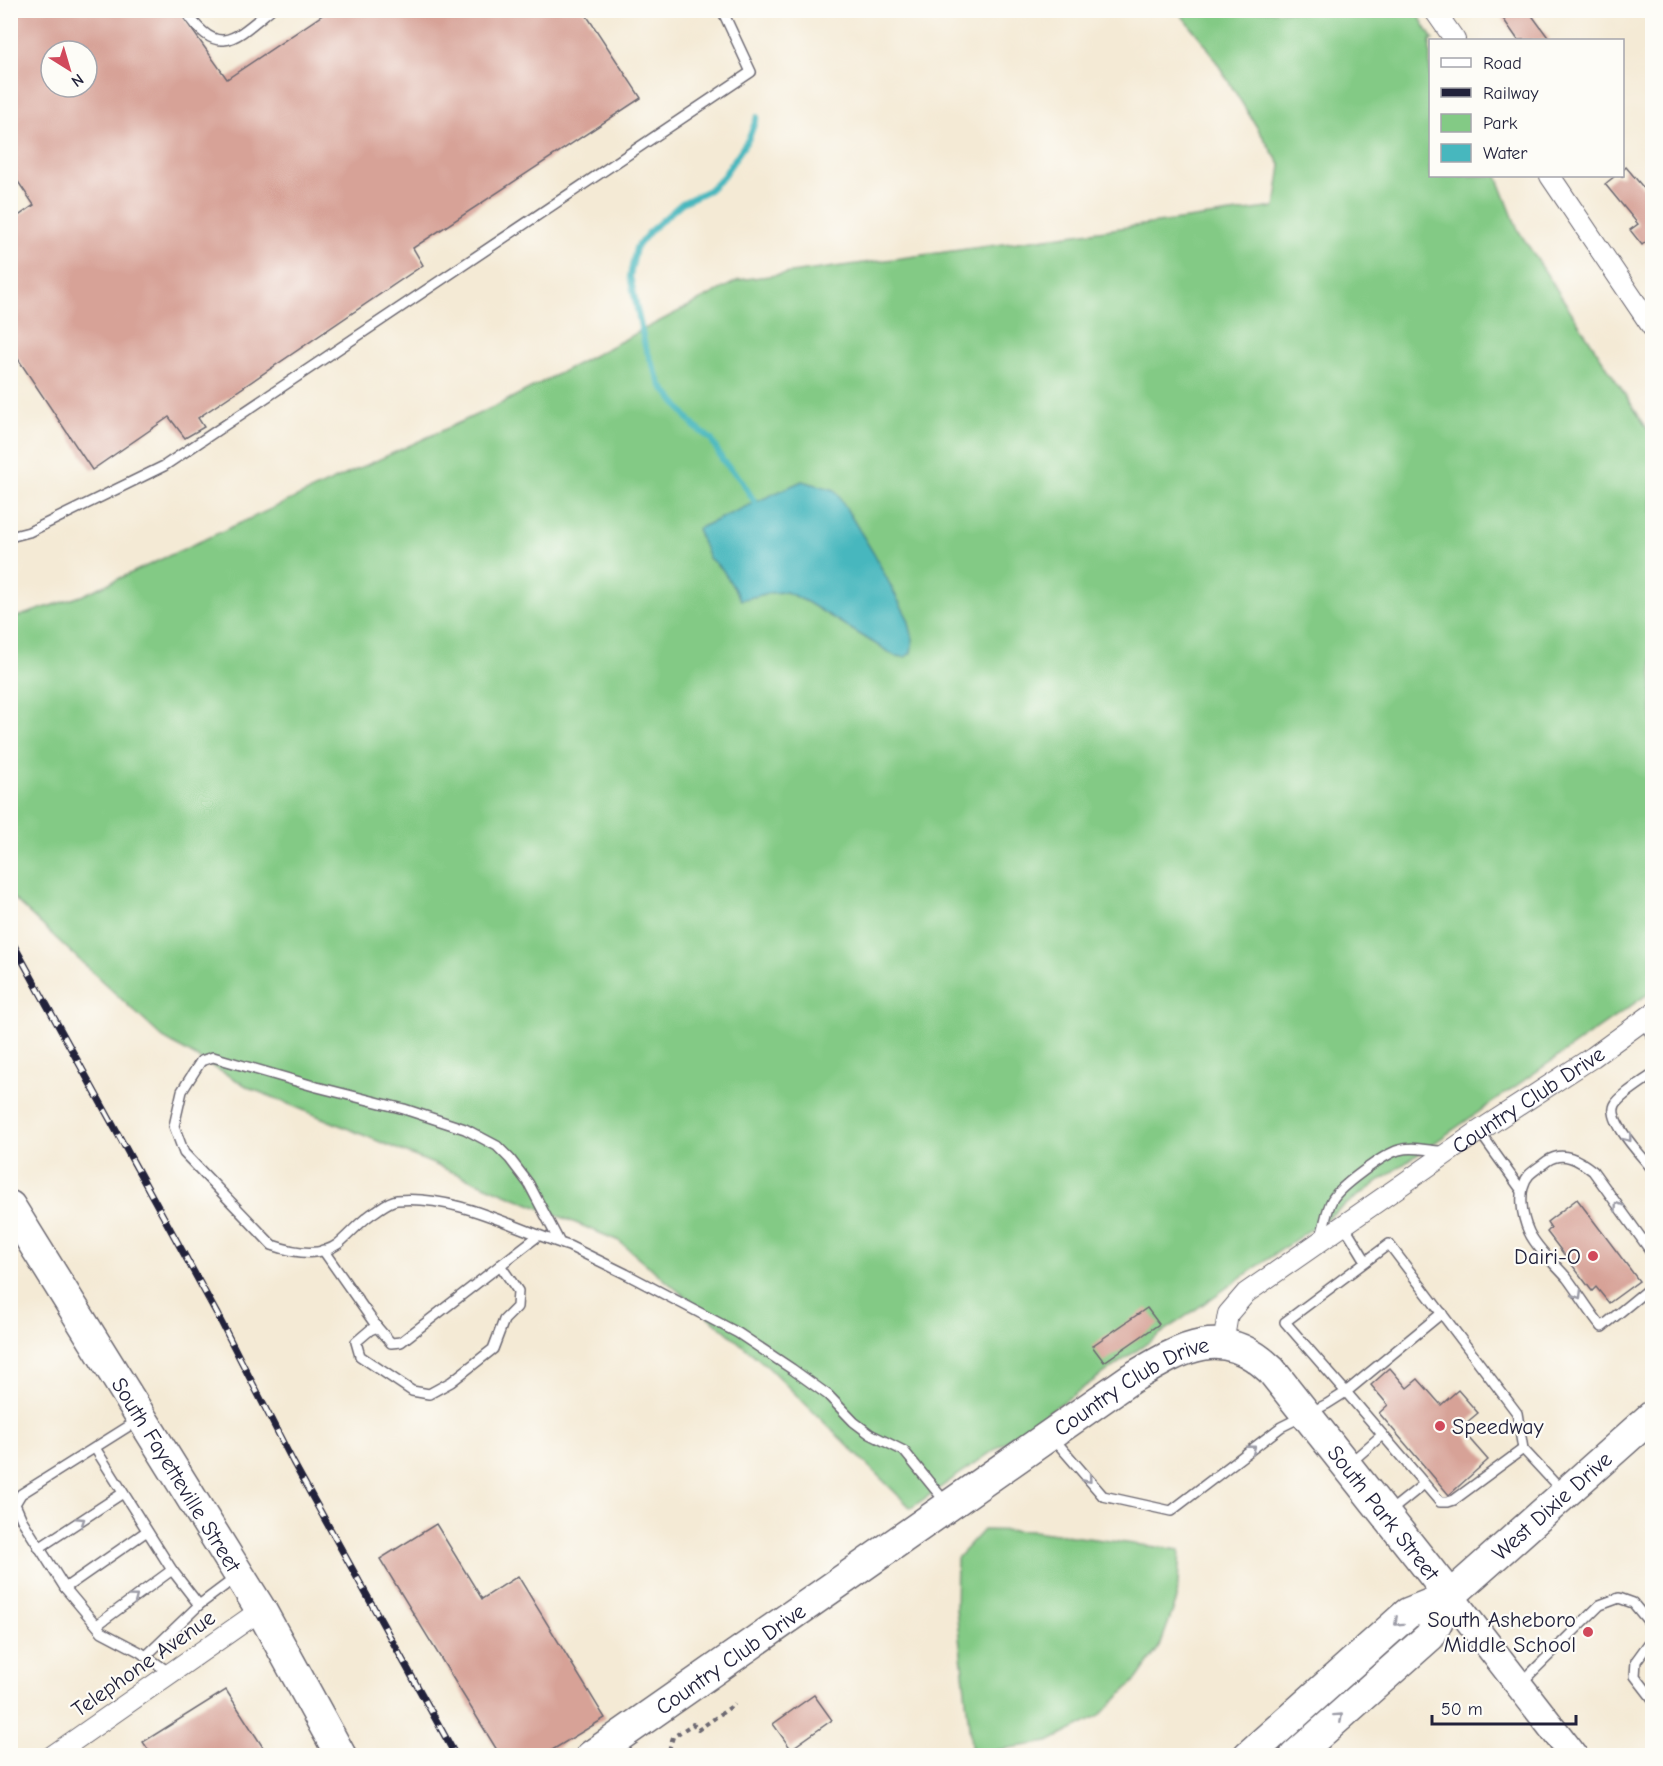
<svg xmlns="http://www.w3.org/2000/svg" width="1663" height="1766" font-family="'Comic Neue',sans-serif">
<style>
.green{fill:#83ca85;stroke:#527660;stroke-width:1.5}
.water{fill:#47b7be;stroke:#346c7c;stroke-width:1.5}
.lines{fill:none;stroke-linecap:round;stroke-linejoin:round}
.stream{stroke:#47b7be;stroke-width:6}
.building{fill:#d7a297;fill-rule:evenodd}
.lane-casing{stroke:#6c6871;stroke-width:12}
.street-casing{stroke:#6c6871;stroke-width:22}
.secondary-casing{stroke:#6c6871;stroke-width:30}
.primary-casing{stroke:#6c6871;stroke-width:33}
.path{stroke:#6c6871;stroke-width:4;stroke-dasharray:4.5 4.5;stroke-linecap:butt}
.lane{stroke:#fff;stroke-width:9}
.street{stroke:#fff;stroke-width:20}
.secondary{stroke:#fff;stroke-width:27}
.primary{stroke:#fff;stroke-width:30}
.rail-casing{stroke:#22223b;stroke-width:7}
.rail{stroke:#fdfcf7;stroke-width:4.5;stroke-dasharray:14;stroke-linecap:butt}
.oneway{stroke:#9c9ca7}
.poi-dot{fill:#d1495b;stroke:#fdfcf7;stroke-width:2}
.labels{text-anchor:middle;stroke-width:4.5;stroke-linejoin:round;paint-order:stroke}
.street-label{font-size:22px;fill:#22223b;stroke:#fdfcf7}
.poi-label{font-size:22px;fill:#22223b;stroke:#fdfcf7;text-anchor:end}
</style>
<rect width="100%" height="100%" fill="#fdfcf7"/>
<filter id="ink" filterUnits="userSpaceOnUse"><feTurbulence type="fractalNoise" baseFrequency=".0167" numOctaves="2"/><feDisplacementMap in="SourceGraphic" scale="12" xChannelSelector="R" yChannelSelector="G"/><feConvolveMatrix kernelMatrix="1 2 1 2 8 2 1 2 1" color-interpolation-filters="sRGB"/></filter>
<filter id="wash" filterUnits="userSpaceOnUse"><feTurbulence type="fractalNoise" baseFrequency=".008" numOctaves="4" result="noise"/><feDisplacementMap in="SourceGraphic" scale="24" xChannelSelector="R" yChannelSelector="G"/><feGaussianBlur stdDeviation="1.35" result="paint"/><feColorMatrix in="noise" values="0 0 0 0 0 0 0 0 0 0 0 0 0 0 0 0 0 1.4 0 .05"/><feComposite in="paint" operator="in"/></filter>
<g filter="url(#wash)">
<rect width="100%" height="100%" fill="#f4ead5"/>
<!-- green -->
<g class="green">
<polygon points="1178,11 1416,11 1433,40 1430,40 1430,176 1497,176 1518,230 1652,436 1652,991 911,1508 768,1367 619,1241 250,1088 163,1038 11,896 10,619 81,596 500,404 739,280 1275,207 1281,166 1206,45"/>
<polygon points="983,1530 1033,1531 1180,1550 1177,1599 1160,1646 1137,1679 1098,1717 1048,1742 972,1754 956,1609 957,1558"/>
</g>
<!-- water -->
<polygon class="water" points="802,481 835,490 874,554 908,619 913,639 911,653 905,657 895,656 807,602 786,592 769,593 741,600 722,569 709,558 697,529"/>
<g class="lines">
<!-- stream -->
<polyline class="stream" points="757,117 749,138 722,178 709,190 682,203 651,230 636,248 630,276 645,346 661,385 695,427 711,439 723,461 741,480 759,509"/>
</g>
<g id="blocks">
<!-- building -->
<g class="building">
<path d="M10,10H178L227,79L330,10H583L641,98L413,248L423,265L198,418L204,427L185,438L169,417L92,470L10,347V222L34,205L10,170ZM51,51H87V87H51Z"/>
<polygon points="1497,10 1528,10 1550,40 1518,40"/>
<polygon points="1626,167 1653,199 1653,243 1649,239 1642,245 1630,230 1638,224 1605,184 1615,176 1623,176 1623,170"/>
<polygon points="1577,1199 1639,1281 1609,1303 1596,1287 1592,1291 1547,1232 1551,1228 1547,1222"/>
<polygon points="1147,1308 1159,1324 1104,1362 1092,1346"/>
<polygon points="1390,1368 1407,1388 1418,1379 1441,1405 1458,1390 1478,1413 1460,1428 1488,1460 1449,1495 1379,1413 1388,1405 1371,1385"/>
<polygon points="436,1524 482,1599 518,1576 605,1718 544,1755 500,1755 380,1559"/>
<polygon points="226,1690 268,1755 152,1755 143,1742"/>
<polygon points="814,1695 832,1720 791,1749 773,1724"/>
</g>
</g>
</g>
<g filter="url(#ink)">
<use href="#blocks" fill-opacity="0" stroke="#6c6871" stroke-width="1.5"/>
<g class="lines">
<!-- lane casing -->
<g class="lane-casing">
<g id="lane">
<path d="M185,10C217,59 234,40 270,10"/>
<polyline points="10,537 29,532 164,466 751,72 722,10"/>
<polyline points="1642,1022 1652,1035"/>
<path d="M1652,1075C1644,1081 1619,1096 1615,1105C1607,1121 1642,1156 1652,1169"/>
<polyline points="1479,1131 1522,1191"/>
<polyline points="1344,1225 1366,1261"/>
<path d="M1321,1236C1325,1225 1326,1211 1332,1200C1339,1187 1384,1154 1399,1150C1414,1145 1430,1152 1445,1151"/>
<path d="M560,1243L529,1184L510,1159L497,1146L465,1129L404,1109L317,1087L213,1057L201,1061L182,1091L174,1126L184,1153L272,1245C292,1252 319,1258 338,1244C351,1233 362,1219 376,1211C382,1207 389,1201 397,1200C457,1195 513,1228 569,1246L626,1274L738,1333L792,1369L828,1395L854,1422L870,1434L904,1451L947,1504"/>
<polyline points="323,1250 377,1327"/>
<path d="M1652,1253L1593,1171C1579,1160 1563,1150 1547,1161C1542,1165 1534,1170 1529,1175C1517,1189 1522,1217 1529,1232C1537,1249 1555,1264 1567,1278C1579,1294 1589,1311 1602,1327L1652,1286"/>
<polyline points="500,1265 518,1291 517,1307 504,1320 493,1349 451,1382 429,1394 412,1391 360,1356 356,1342 370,1330 377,1327 391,1343 401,1342 538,1236"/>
<polyline points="1442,1313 1346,1392 1440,1502 1448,1502 1454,1500 1523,1449"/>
<polyline points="137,1421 21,1494 15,1504 22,1520 65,1588 102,1632 140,1652 170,1673"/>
<polyline points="1053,1438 1103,1496 1171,1511 1281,1427 1327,1404 1346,1392 1285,1322 1389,1244 1517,1413 1523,1449 1561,1490"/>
<polyline points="95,1448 172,1570 199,1605"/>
<polyline points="1350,1463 1382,1435"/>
<polyline points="1388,1513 1424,1484"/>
<polyline points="39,1548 123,1493"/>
<polyline points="65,1588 147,1531"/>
<polyline points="97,1625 172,1570"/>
<polyline points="1652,1639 1636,1661 1635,1676 1652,1698"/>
<polyline points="146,1656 199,1605 235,1578"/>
<polyline points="1520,1684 1600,1605 1619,1598 1633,1603 1652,1626"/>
</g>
</g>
<!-- street casing -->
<g class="street-casing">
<g id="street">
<polyline points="1434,10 1455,40"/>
<polyline points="1550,176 1652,327"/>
<path id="s1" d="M1223,1344L1228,1314L1246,1293L1479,1131L1593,1057L1652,1014"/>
<polyline points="52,1756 261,1610"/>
</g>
</g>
<!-- secondary casing -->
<g class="secondary-casing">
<polyline id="secondary" points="1450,1596 1574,1756"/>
</g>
<!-- primary casing -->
<g class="primary-casing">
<g id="primary">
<path id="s2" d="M10,1206L261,1610L341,1756"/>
<path id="s3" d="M591,1756L1130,1379C1180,1349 1221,1322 1271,1370L1450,1596"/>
<path id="s4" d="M1248,1756L1408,1613L1450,1596L1652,1416"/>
<polyline points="1295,1756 1430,1636 1450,1596"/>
</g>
</g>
<!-- path -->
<polyline class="path" points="669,1750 673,1737 693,1724 698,1730 735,1704"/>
<!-- lane -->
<use href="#lane" class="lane"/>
<!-- street -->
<use href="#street" class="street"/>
<!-- secondary -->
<use href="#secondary" class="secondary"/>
<!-- primary -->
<use href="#primary" class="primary"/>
<!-- rail casing -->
<g class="rail-casing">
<polyline id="rail" points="10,938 217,1314 293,1462 456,1756"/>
</g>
<!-- rail -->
<use href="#rail" class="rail"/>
</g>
<!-- one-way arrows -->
<defs><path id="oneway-chevron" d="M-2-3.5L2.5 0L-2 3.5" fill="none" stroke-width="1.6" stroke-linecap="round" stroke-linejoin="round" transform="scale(1.5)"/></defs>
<g class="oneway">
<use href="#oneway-chevron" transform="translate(1628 1138) rotate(52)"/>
<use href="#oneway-chevron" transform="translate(1618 1206) rotate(-126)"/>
<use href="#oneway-chevron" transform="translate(1578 1295) rotate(59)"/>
<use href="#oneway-chevron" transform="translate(1252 1449) rotate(-38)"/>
<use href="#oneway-chevron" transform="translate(1088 1479) rotate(49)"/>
<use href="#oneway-chevron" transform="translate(81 1521) rotate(-33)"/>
<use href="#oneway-chevron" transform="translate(134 1598) rotate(-37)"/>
<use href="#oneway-chevron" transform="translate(1398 1622) rotate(138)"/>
<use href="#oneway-chevron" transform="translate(1339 1717) rotate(-42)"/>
</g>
</g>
<!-- markers -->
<g class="poi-dot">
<circle cx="1593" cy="1256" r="6"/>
<circle cx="1440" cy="1426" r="6"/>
<circle cx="1588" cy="1632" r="6"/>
</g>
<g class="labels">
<!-- street labels -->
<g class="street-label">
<text dy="8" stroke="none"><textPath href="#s1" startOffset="400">Country Club Drive</textPath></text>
<text dy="8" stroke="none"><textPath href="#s3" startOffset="656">Country Club Drive</textPath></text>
<text dy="8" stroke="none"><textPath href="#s2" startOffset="316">South Fayetteville Street</textPath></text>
<text dy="8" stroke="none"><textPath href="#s4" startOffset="396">West Dixie Drive</textPath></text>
<text dy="8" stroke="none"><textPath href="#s3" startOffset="996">South Park Street</textPath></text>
<text dy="8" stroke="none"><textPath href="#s3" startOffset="170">Country Club Drive</textPath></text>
<text transform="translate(143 1663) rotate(-35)" y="8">Telephone Avenue</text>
</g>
<!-- poi labels -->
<g class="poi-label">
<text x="1581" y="1264">Dairi-O</text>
<text x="1452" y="1434" text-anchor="start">Speedway</text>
<text x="1576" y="1627">South Asheboro<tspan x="1576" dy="25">Middle School</tspan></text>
</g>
</g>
<!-- margin -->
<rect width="1663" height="1766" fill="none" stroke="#fdfcf7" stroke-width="36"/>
<!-- legend -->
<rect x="1429" y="39" width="195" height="138" fill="#fdfcf7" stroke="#a5a5ac" stroke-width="1.5"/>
<rect x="1441" y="58" width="30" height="9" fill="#ffffff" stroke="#a5a5ac" stroke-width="1.5"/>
<text x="1483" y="69" font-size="18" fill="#22223b">Road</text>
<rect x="1441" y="88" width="30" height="9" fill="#22223b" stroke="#a5a5ac" stroke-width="1.5"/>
<text x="1483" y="99" font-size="18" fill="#22223b">Railway</text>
<rect x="1441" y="114" width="30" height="18" fill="#83ca85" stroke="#a5a5ac" stroke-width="1.5"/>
<text x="1483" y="129" font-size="18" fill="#22223b">Park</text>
<rect x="1441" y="144" width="30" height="18" fill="#47b7be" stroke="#a5a5ac" stroke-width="1.5"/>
<text x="1483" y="159" font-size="18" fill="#22223b">Water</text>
<!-- north arrow -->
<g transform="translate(69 69) rotate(143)"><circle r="28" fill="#fdfcf7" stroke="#a5a5ac" stroke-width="1.5"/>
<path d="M0-4.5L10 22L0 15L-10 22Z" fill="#d1495b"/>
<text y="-9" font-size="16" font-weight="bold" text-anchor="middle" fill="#22223b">N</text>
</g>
<!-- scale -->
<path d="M1432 1715v9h144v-9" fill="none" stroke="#22223b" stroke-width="3"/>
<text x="1441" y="1715" font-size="18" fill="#22223b" stroke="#fdfcf7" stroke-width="4.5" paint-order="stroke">50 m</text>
</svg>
